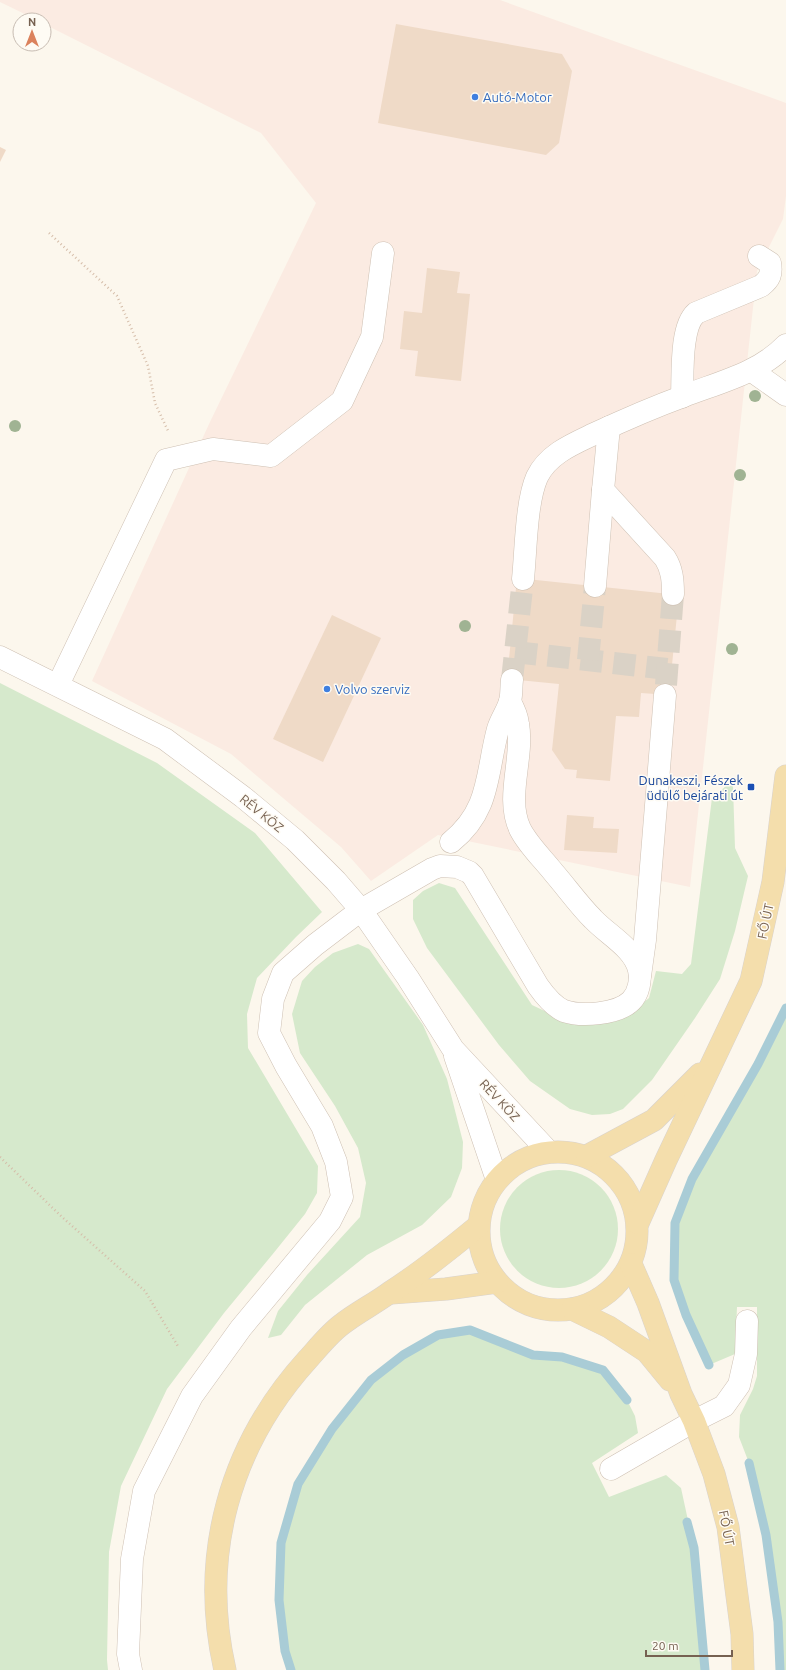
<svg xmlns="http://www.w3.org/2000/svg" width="786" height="1670" font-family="Ubuntu,sans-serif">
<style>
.commercial{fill:#fbebe2}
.green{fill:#d6e9cc}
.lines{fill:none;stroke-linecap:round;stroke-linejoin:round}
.stream{stroke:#a9ccd6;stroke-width:9}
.building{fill:#efdac7}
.minor-tunnel{stroke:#dad2c6;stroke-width:22;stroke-dasharray:22 11;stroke-linecap:butt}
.minor-casing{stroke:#cec0b3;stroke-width:23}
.major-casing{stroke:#d9d3ce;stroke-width:23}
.path{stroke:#d5bda9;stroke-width:2.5;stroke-dasharray:1 3;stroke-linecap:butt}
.minor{stroke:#fff;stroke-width:22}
.major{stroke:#f4deac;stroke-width:22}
.tree{fill:#a0b393}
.shop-dot{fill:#3f7fe0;stroke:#fefbf4;stroke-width:1.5}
.transit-dot{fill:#1a4fb4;stroke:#fefbf4;stroke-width:1.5}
.labels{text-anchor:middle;stroke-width:3;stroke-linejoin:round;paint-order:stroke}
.shop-label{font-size:13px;fill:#366cbe;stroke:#fefbf4;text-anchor:start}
.transit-label{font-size:13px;fill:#164399;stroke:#fefbf4;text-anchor:end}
.street-label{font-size:13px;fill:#766151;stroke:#fefbf4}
</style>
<rect width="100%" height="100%" fill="#fcf7ed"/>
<!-- commercial -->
<polygon class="commercial" points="0,0 500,0 786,103 786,196 783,219 757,271 690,887 438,835 371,881 341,847 231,754 92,681 209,424 316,203 261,133 44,24 44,20 37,20 0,2"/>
<!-- green -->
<g class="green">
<polygon points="0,683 157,763 255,833 322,912 296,937 257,978 247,1014 248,1048 318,1166 317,1193 305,1214 272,1255 224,1313 167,1389 121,1486 109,1552 107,1660 108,1670 0,1670"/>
<polygon points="726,786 733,786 735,848 748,876 735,931 720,979 695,1018 652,1080 623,1109 610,1114 592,1115 570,1109 530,1081 499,1045 427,948 413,919 413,900 423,891 439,883 455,888 532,1005 570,1023 633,1011 649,998 656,971 682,974 691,964 712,798"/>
<polygon points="358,944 369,949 423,1025 447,1079 463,1142 462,1168 451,1197 422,1225 367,1255 305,1305 281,1335 268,1338 278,1311 307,1275 360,1217 366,1183 358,1148 335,1106 300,1053 292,1014 302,981 315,967 333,953"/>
<polygon points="786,1008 786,1670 780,1670 778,1622 766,1535 749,1463 739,1437 740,1415 753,1389 757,1376 757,1307 737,1307 735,1354 709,1365 686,1315 674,1280 675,1223 692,1179 758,1064"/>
<circle cx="559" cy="1229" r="59"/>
<polygon points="470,1330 533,1355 562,1357 603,1370 627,1400 635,1416 638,1433 592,1463 609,1497 666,1475 681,1488 694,1548 705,1670 291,1670 285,1651 279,1600 281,1543 298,1484 332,1429 371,1380 403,1355 438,1335"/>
</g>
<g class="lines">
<!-- stream -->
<g class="stream">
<polyline points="709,1365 686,1315 674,1280 675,1223 692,1179 758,1064 786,1008"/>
<polyline points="749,1463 766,1535 778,1622 780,1670"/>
<polyline points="687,1522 694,1548 705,1670"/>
<polyline points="291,1670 285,1651 279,1600 281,1543 298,1484 332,1429 371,1380 403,1355 438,1335 470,1330 533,1355 562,1357 603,1370 627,1400"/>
</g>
</g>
<!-- building -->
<g class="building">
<polygon points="396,24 562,54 572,71 559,143 546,155 378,123"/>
<polygon points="0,147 6,150 0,162"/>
<polygon points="427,268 460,272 457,293 470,294 461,381 415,376 418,351 400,349 404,311 422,313"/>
<polygon points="517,578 679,595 669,695 641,693 639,717 616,716 610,781 576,778 577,770 565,769 552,750 559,684 507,679"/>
<polygon points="332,615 381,638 323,762 273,739"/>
<polygon points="567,815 594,817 593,828 619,829 617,853 564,850"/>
</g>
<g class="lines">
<!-- minor-tunnel -->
<g class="minor-tunnel">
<polyline points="515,652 667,669"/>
<polyline points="588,660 595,586"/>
<polyline points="512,680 523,579"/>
<polyline points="666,685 673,594"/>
</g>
<!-- minor casing -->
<g class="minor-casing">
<g id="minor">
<polyline points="752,371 786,395"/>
<path d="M682,397C683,375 680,327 696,313L761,286C770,279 772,274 770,263L759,256"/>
<path d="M609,427L603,490L665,558C672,569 673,580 673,594"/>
<path d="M523,579C526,550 526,502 537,477C548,454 573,444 594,434C624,420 654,407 684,396C720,382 759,373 786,345"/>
<polyline points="595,586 603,490"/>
<polyline points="0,657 165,739 243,797 295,840 336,881 361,910 408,978 453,1049 548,1151"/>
<polyline points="58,685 166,460 213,449 271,456 342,401 372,337 383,253"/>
<path d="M451,842C491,810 486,773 498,729C501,719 508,710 510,701C512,694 511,686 512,680"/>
<polyline points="640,976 645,940 665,695"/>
<polyline points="455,1056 497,1180"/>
<polyline points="611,1469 694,1421 724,1406 739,1385 746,1354 747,1321"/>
<path d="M131,1670L128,1654L132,1559L144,1491L192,1396L241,1328L330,1221L342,1197L336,1162L322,1126L286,1066L269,1033L273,999L283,973L315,945L361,910L432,869L440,866L457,867L469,872L473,876L538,986C545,996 553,1006 564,1011C582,1017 618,1014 631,1001C639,993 641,980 639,970C634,948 608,935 593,919C579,905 567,888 554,873C543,859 528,845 520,829C505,797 524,758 518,724C517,716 514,709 510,702"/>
</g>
</g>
<!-- major casing -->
<g class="major-casing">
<g id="major">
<circle cx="558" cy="1231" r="79"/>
<polyline points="587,1156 654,1120 700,1074"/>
<polyline points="638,1223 666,1160 751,981 773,882 786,776"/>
<polyline points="631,1264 648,1303 681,1394 694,1421 714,1474 728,1527 742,1634 743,1670"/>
<polyline points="391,1293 446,1289 497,1282"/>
<polyline points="572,1309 609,1327 647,1352 670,1380"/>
<path d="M225,1670C199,1556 229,1446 308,1359C318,1348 329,1334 341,1325C356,1313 374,1304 389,1293C420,1273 449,1250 478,1226"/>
</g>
</g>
<!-- path -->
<g class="path">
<polyline points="49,233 117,296 148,366 155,403 169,433"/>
<polyline points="0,1157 62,1217 145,1291 179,1348"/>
</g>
<!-- minor -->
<use href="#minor" class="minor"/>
<!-- major -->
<use href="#major" class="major"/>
</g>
<!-- trees -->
<g class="tree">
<circle cx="755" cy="396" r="6"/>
<circle cx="15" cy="426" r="6"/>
<circle cx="740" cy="475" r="6"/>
<circle cx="465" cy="626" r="6"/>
<circle cx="732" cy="649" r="6"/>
</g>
<!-- markers -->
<g class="shop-dot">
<circle cx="475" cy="97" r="4"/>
<circle cx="327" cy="689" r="4"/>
</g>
<rect class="transit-dot" x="747" y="783" width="8" height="8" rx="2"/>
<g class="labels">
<!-- shop labels -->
<g class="shop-label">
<text x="483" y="102">Autó-Motor</text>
<text x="335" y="694">Volvo szerviz</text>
</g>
<!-- transit labels -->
<g class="transit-label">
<text x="743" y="785">Dunakeszi, Fészek<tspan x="743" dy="15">üdülő bejárati út</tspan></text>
</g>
<!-- street labels -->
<g class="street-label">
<text transform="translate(262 813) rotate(39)" y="5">RÉV KÖZ</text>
<text transform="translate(765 921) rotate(-78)" y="5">FŐ ÚT</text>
<text transform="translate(500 1100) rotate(47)" y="5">RÉV KÖZ</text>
<text transform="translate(727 1528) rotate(79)" y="5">FŐ ÚT</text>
</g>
</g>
<!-- north arrow -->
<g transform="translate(32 32)"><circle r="19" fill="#fefbf4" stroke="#c8bdb3"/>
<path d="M0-3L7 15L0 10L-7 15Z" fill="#db825d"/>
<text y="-6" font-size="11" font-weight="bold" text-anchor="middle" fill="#766151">N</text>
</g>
<!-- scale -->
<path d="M646 1650v6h86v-6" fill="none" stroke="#766151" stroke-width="2"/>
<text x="652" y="1650" font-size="12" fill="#766151" stroke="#fefbf4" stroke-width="3" paint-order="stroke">20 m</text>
</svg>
